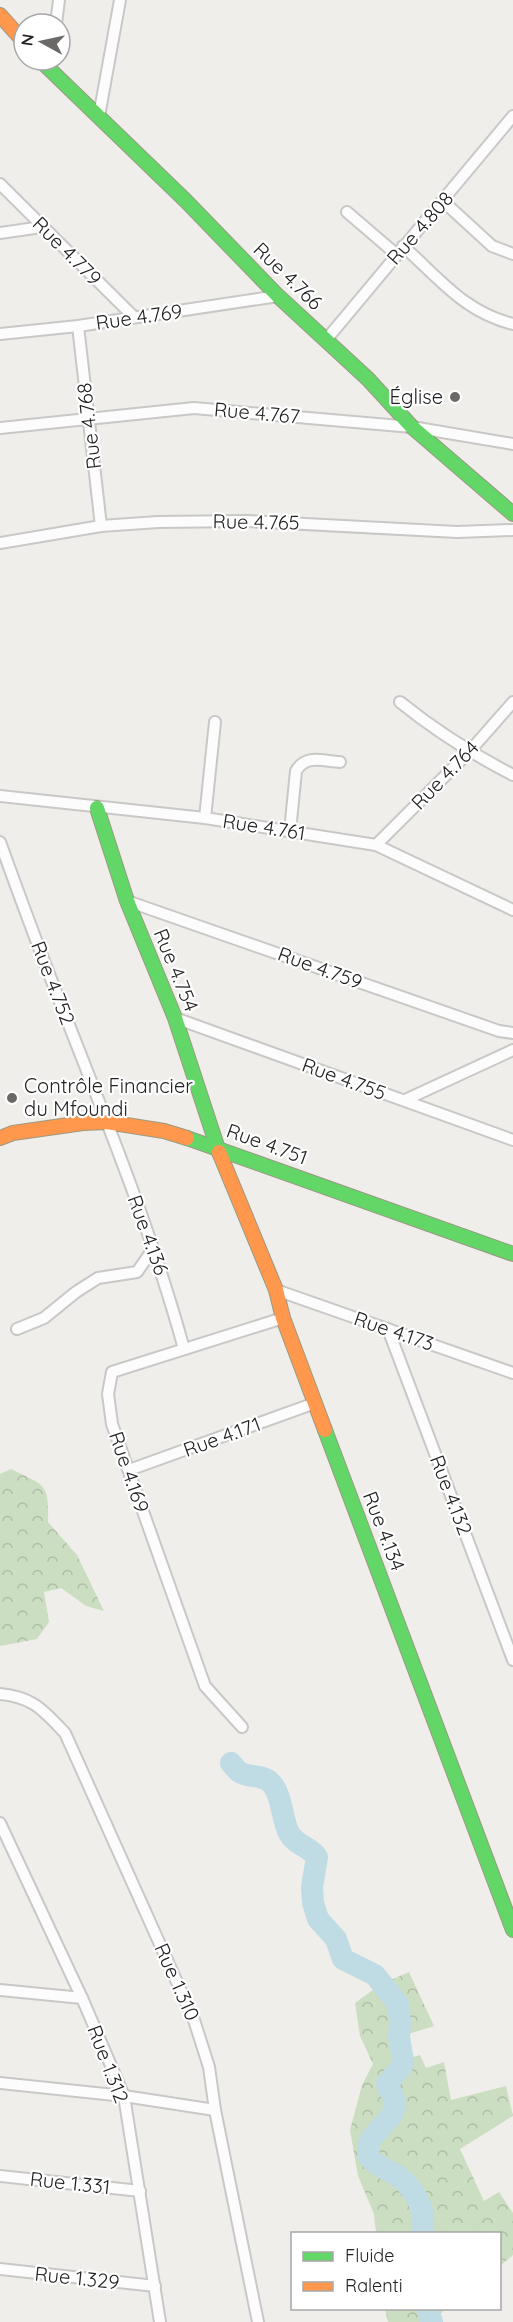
<svg xmlns="http://www.w3.org/2000/svg" width="513" height="2322" font-family="Quicksand,sans-serif">
<style>
.forest{fill:url(#forest-crowns)}
.lines{fill:none;stroke-linecap:round;stroke-linejoin:round}
.river{stroke:#bfdbe3;stroke-width:22}
.street-casing{stroke:#c9c8c7;stroke-width:14}
.fast-casing{stroke:#999a82;stroke-width:16}
.slow-casing{stroke:#999a82;stroke-width:16}
.street{stroke:#fdfcfc;stroke-width:10}
.fast{stroke:#63d668;stroke-width:14}
.slow{stroke:#ff974d;stroke-width:14}
.poi-dot{fill:#6a6968;stroke:#fff;stroke-width:2}
.labels{text-anchor:middle;stroke-width:4.5;stroke-linejoin:round;paint-order:stroke}
.street-label{font-size:20px;fill:#222;stroke:#fff}
.poi-label{font-size:20px;fill:#222;stroke:#fff;text-anchor:end}
</style>
<defs>
<pattern id="forest-crowns" width="20" height="18" patternUnits="userSpaceOnUse" patternTransform="scale(1.5)"><rect width="20" height="18" fill="#cbdec1"/><path d="M2 6a3 3 0 1 1 6 0M12 15a3 3 0 1 1 6 0" fill="none" stroke="#aebea6"/></pattern>
</defs>
<rect width="100%" height="100%" fill="#f0eeeb"/>
<!-- forest -->
<g class="forest">
<path d="M11,1469C45,1486 49,1482 48,1522L77,1555L104,1611L86,1606L61,1588L44,1592L49,1622L37,1639L0,1646V1474Z"/>
<polygon points="409,1972 434,2026 399,2037 403,2060 420,2055 426,2068 444,2062 451,2100 506,2086 513,2116 460,2149 484,2201 499,2192 513,2213 513,2255 500,2266 500,2234 376,2233 374,2214 358,2176 350,2130 362,2085 373,2064 360,2036 355,2003 381,1984"/>
<polygon points="385,2309 385,2308 446,2309 432,2320 432,2322 388,2322"/>
</g>
<g class="lines">
<!-- river -->
<g class="river">
<path d="M231,1763C234,1767 237,1771 241,1773C251,1778 264,1774 272,1784C283,1797 281,1818 289,1833C295,1845 309,1846 317,1857L312,1887L313,1903L318,1919L336,1939L343,1959L375,1975L398,2004L400,2022L399,2037L403,2061L402,2066L387,2084C389,2091 396,2098 395,2105C395,2122 362,2135 369,2156C372,2164 392,2172 399,2177C416,2190 428,2212 421,2234"/>
<polyline points="427,2308 432,2322"/>
</g>
<!-- street casing -->
<g class="street-casing">
<g id="street">
<polyline points="56,24 59,0"/>
<polyline points="99,116 120,0"/>
<polyline points="0,184 134,317"/>
<polyline points="444,202 492,246 513,254"/>
<polyline points="347,212 396,254"/>
<polyline points="0,233 42,227"/>
<path d="M403,246C439,278 464,312 513,324"/>
<polyline points="78,326 101,526"/>
<polyline points="0,334 78,326 278,296"/>
<polyline points="326,340 513,116"/>
<polyline points="0,428 194,408 412,427 513,444"/>
<polyline points="0,543 101,526 158,522 247,521 457,532 513,530"/>
<path d="M400,702C436,731 472,754 513,775"/>
<polyline points="0,796 205,818 376,845 513,910"/>
<polyline points="205,818 215,722"/>
<path d="M290,831L296,771C306,754 322,761 340,762"/>
<path d="M0,842C15,883 30,925 46,966C95,1093 148,1218 184,1349"/>
<polyline points="376,845 469,752 513,702"/>
<polyline points="127,901 499,1031 513,1033"/>
<polyline points="175,1018 513,1140"/>
<polyline points="405,1100 513,1050"/>
<polyline points="276,1290 513,1373"/>
<polyline points="17,1329 44,1318 76,1292 98,1278 137,1272 153,1249"/>
<polyline points="388,1329 513,1660"/>
<polyline points="129,1470 315,1403"/>
<path d="M0,1694C33,1697 43,1710 65,1733L194,2020L209,2067L215,2110L258,2322"/>
<polyline points="242,1727 205,1686 112,1424 108,1394 112,1372 283,1318"/>
<polyline points="0,1823 82,1998 124,2096 160,2322"/>
<polyline points="0,1990 82,1998"/>
<polyline points="0,2083 124,2096 215,2110"/>
<polyline points="0,2176 140,2191"/>
<polyline points="0,2269 155,2286"/>
</g>
</g>
<!-- fast casing -->
<g class="fast-casing">
<g id="fast">
<polyline points="40,60 186,201 278,296 368,379 412,427 513,514"/>
<polyline points="97,808 127,901 175,1018 219,1152"/>
<polyline points="187,1138 513,1254"/>
<polyline points="325,1430 513,1930"/>
</g>
</g>
<!-- slow casing -->
<g class="slow-casing">
<g id="slow">
<polyline points="0,15 24,42"/>
<polyline points="0,1138 13,1133 83,1123 107,1122 164,1131 187,1138"/>
<polyline points="219,1152 276,1290 283,1318 325,1430"/>
</g>
</g>
<!-- street -->
<use href="#street" class="street"/>
<!-- fast -->
<use href="#fast" class="fast"/>
<!-- slow -->
<use href="#slow" class="slow"/>
</g>
<!-- markers -->
<g class="poi-dot">
<circle cx="455" cy="397" r="6"/>
<circle cx="12" cy="1098" r="6"/>
</g>
<g class="labels">
<!-- street labels -->
<g class="street-label">
<text transform="translate(420 228) rotate(-49)" y="7">Rue 4.808</text>
<text transform="translate(67 251) rotate(45)" y="7">Rue 4.779</text>
<text transform="translate(288 276) rotate(44)" y="7">Rue 4.766</text>
<text transform="translate(139 317) rotate(-8)" y="7">Rue 4.769</text>
<text transform="translate(257 413) rotate(5)" y="7">Rue 4.767</text>
<text transform="translate(89 426) rotate(-97)" y="7">Rue 4.768</text>
<text transform="translate(256 522) rotate(1)" y="7">Rue 4.765</text>
<text transform="translate(445 775) rotate(-46)" y="7">Rue 4.764</text>
<text transform="translate(264 827) rotate(9)" y="7">Rue 4.761</text>
<text transform="translate(320 968) rotate(20)" y="7">Rue 4.759</text>
<text transform="translate(176 970) rotate(68)" y="7">Rue 4.754</text>
<text transform="translate(53 983) rotate(69)" y="7">Rue 4.752</text>
<text transform="translate(344 1079) rotate(20)" y="7">Rue 4.755</text>
<text transform="translate(267 1144) rotate(20)" y="7">Rue 4.751</text>
<text transform="translate(148 1235) rotate(70)" y="7">Rue 4.136</text>
<text transform="translate(394 1331) rotate(19)" y="7">Rue 4.173</text>
<text transform="translate(222 1437) rotate(-20)" y="7">Rue 4.171</text>
<text transform="translate(129 1472) rotate(71)" y="7">Rue 4.169</text>
<text transform="translate(451 1495) rotate(69)" y="7">Rue 4.132</text>
<text transform="translate(384 1531) rotate(69)" y="7">Rue 4.134</text>
<text transform="translate(177 1982) rotate(66)" y="7">Rue 1.310</text>
<text transform="translate(108 2064) rotate(69)" y="7">Rue 1.312</text>
<text transform="translate(70 2183) rotate(6)" y="7">Rue 1.331</text>
<text transform="translate(77 2278) rotate(6)" y="7">Rue 1.329</text>
</g>
<!-- poi labels -->
<g class="poi-label">
<text x="443" y="404">Église</text>
<text x="24" y="1093" text-anchor="start">Contrôle Financier<tspan x="24" dy="23">du Mfoundi</tspan></text>
</g>
</g>
<!-- legend -->
<rect x="291" y="2232" width="210" height="78" fill="#ffffff" stroke="#a7a7a7" stroke-width="1.5"/>
<rect x="303" y="2252" width="30" height="9" fill="#63d668" stroke="#a7a7a7" stroke-width="1.5"/>
<text x="345" y="2262" font-size="18" fill="#222222">Fluide</text>
<rect x="303" y="2282" width="30" height="9" fill="#ff974d" stroke="#a7a7a7" stroke-width="1.5"/>
<text x="345" y="2292" font-size="18" fill="#222222">Ralenti</text>
<!-- north arrow -->
<g transform="translate(42 42) rotate(278)"><circle r="28" fill="#ffffff" stroke="#a7a7a7" stroke-width="1.5"/>
<path d="M0-4.5L10 22L0 15L-10 22Z" fill="#6a6968"/>
<text y="-9" font-size="16" font-weight="bold" text-anchor="middle" fill="#222222">N</text>
</g>
</svg>
